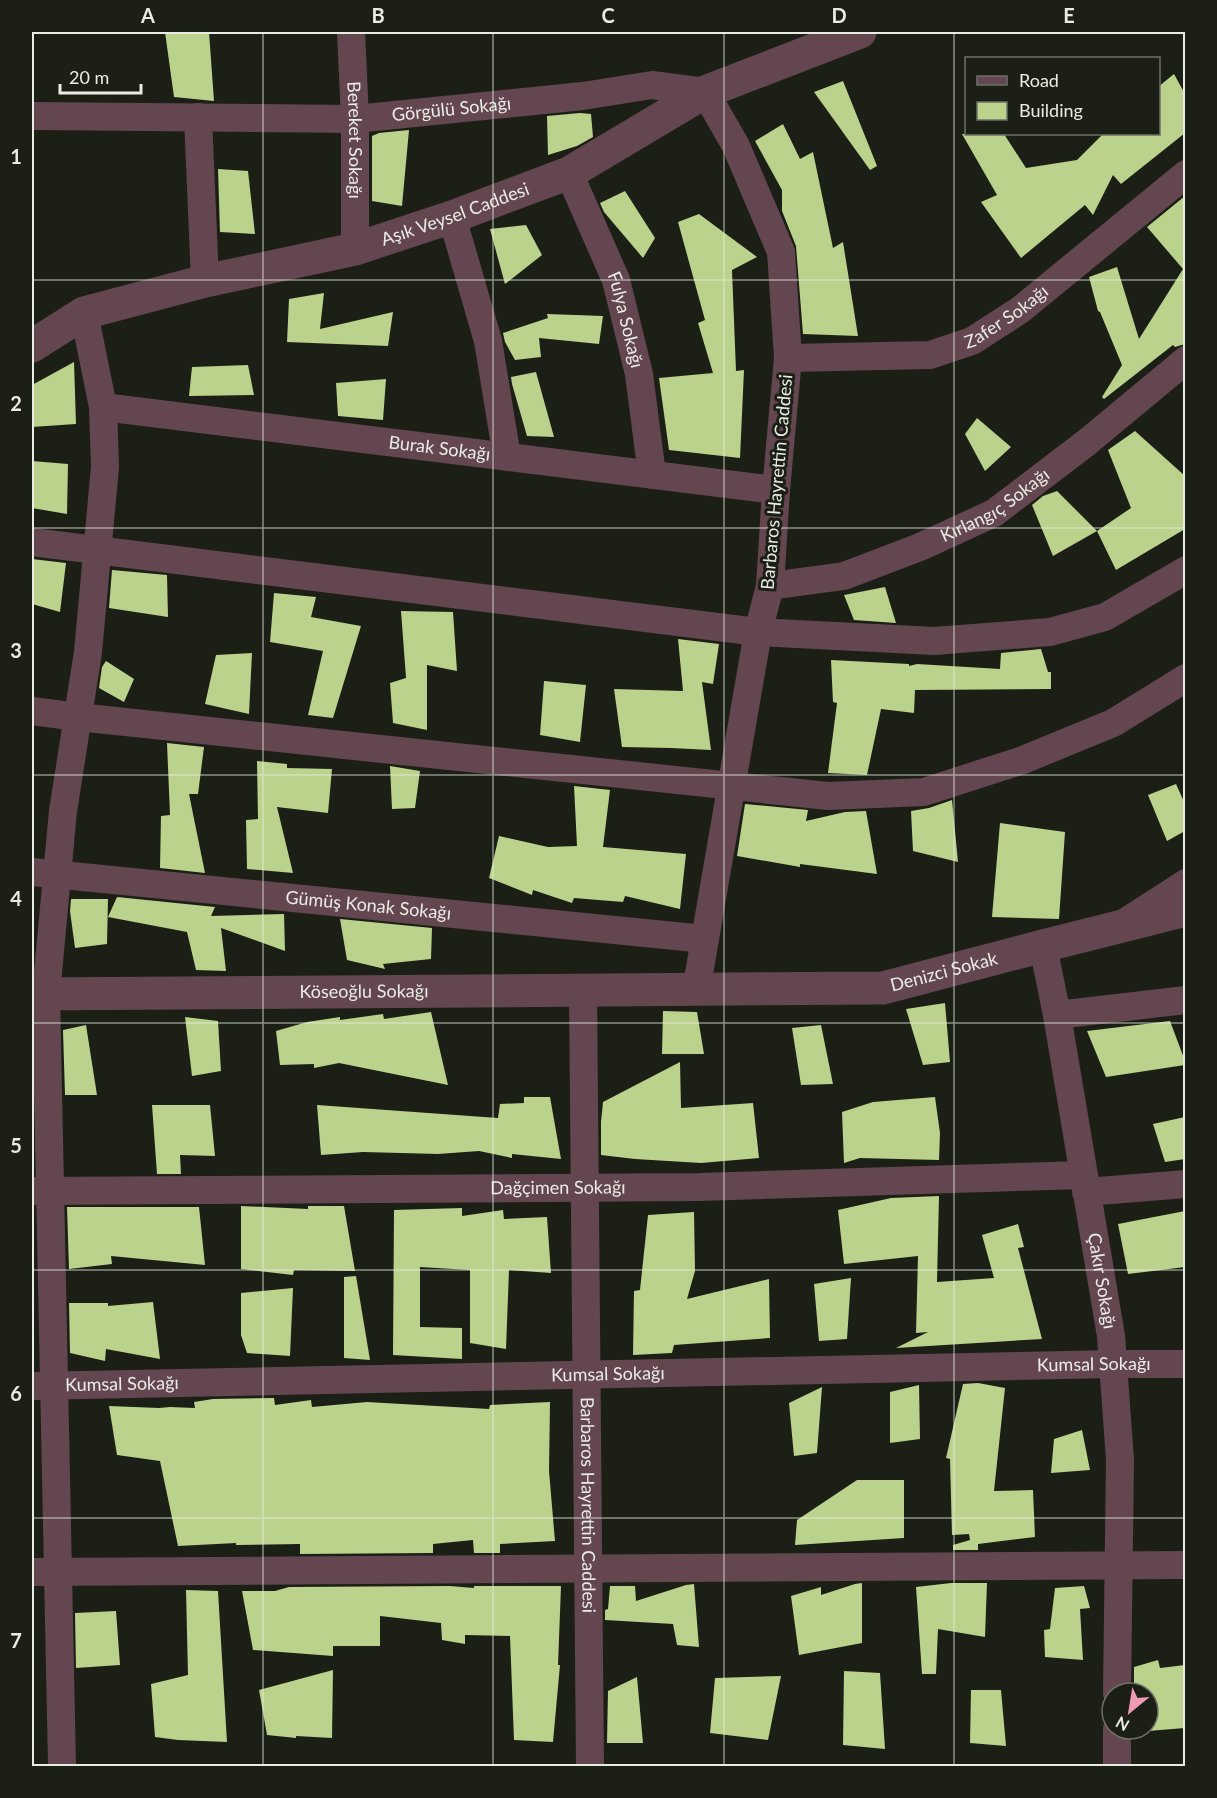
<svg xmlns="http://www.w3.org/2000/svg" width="1217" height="1798" font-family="Lato,sans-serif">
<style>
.building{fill:#bad28b}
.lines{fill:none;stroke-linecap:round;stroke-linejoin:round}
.minor{stroke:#644650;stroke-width:28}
.tertiary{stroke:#644650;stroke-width:33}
.grid{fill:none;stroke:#e9ece5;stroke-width:1.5;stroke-opacity:0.55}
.labels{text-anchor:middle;stroke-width:6;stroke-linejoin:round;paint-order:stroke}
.street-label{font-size:18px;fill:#e9ece5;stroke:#1b1f15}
.neatline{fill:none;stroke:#e9ece5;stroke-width:2}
.grid-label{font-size:20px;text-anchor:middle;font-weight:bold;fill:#e9ece5}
</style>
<rect width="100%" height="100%" fill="#1b1f15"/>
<!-- building -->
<g class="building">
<polygon points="165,32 209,32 214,101 174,97"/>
<polygon points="1174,74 1185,94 1185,133 1121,184 1113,175 1093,215 1085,205 1021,258 981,202 997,195 962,134 1004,134 1026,168 1077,160 1103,134 1158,134 1158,87"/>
<polygon points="843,81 877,166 870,170 814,92"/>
<polygon points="580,113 591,114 593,137 577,146 548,155 547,116"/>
<polygon points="783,124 800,159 813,152 833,248 843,242 858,336 803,334 796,246 782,211 782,190 755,141"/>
<polygon points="409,130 402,206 372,201 372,136 379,133"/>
<polygon points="218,169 248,171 255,234 220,232"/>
<polygon points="625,191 655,238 643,258 604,212 600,203"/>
<polygon points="1185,196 1185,344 1175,347 1173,345 1104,399 1102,397 1122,365 1100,312 1098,311 1089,277 1117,267 1139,339 1183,269 1147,227"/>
<polygon points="699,214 757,257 732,270 736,371 744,370 740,458 669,450 659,378 713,373 698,323 705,320 678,222"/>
<polygon points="526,225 542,255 505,284 490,229"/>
<polygon points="324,293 320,329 393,312 388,346 287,342 289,299"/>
<polygon points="547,314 603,316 599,344 539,338 541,357 515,360 505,342 503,333 548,318"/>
<polygon points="74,362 76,424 32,427 32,385"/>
<polygon points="248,365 254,395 189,396 192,367"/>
<polygon points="536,372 554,437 527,436 512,384 511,377"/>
<polygon points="386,379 383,420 338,416 336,383"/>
<polygon points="977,418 1011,447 985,471 965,434"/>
<polygon points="1135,431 1185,476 1185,529 1116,570 1097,531 1131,508 1108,450"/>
<polygon points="32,461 68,464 67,514 32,508"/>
<polygon points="1057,491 1097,531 1053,556 1032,505 1043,496"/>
<polygon points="32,559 66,563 60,612 32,604"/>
<polygon points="112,570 167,575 168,617 109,608"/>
<polygon points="885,587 896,623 854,620 844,595"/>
<polygon points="274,593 316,597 311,617 361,626 333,718 308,715 323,651 270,642"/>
<polygon points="401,611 453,612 457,671 427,665 427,730 393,723 390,683 406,678"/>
<polygon points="678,639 719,644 713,684 702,682 711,750 671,748 622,747 614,689 683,691"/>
<polygon points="1041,649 1048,672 1051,672 1051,689 915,690 914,713 881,709 867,775 828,773 837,703 833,702 831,660 909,664 909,666 917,664 1000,669 1001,653"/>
<polygon points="252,653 249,714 205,704 216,655"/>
<polygon points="106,661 134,679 124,702 99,688 102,667"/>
<polygon points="544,681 586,685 580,742 540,735"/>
<polygon points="167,743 204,747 198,794 189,794 205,873 160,868 161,816 170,815"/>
<polygon points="257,761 287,764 287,768 332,769 328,813 277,807 293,873 247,869 246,820 258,819"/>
<polygon points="390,766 420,771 415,808 392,809"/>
<polygon points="1176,784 1185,804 1185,831 1167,841 1148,795"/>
<polygon points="574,786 610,790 603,847 686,854 680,909 625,896 623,902 574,898 572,903 533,890 532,895 489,878 499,836 548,847 577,846"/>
<polygon points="952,800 958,862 913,851 911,811 929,808"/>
<polygon points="745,804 808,810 806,821 845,812 866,811 877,874 800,864 800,867 737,856"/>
<polygon points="1000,823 1065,832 1059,919 992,917"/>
<polygon points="117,897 215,907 211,916 284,914 285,951 221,928 226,971 196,970 187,932 108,917"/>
<polygon points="71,899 108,899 107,944 75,948 70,911"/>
<polygon points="340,919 432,928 431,959 383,964 385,969 347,960"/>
<polygon points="945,1003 950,1062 923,1065 906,1009"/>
<polygon points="663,1011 697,1012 704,1054 662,1054"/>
<polygon points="431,1012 448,1085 339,1063 314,1068 314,1064 280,1065 276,1031 307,1022 340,1017 340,1020 383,1014 384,1019"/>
<polygon points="185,1017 218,1021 221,1071 192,1076"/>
<polygon points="1170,1021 1185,1061 1185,1065 1106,1077 1087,1031"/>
<polygon points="86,1025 97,1095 65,1095 63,1030"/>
<polygon points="821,1025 833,1084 801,1085 792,1028"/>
<polygon points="680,1062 681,1108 753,1103 759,1158 701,1163 635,1159 601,1155 601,1122 603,1102"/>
<polygon points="524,1097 550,1097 561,1159 512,1154 512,1158 479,1151 438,1154 363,1152 321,1155 317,1105 498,1118 500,1104 524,1103"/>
<polygon points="935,1097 940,1133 939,1160 860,1158 844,1163 842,1112 873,1102"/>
<polygon points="152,1105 210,1105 215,1156 180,1155 181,1174 157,1174"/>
<polygon points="1185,1117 1185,1159 1165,1162 1153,1124"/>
<polygon points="939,1196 937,1282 994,1278 982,1235 1018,1224 1024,1247 1018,1248 1042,1339 896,1348 928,1332 916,1333 918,1256 844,1264 838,1210 891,1198"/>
<polygon points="241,1206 308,1209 308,1206 344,1206 355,1271 294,1270 293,1275 241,1269"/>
<polygon points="67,1207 199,1207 205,1265 111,1256 112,1264 69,1269"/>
<polygon points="462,1208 462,1216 503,1210 504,1219 547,1217 551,1273 509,1270 506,1349 470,1343 470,1270 420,1267 420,1327 462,1328 462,1359 393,1355 394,1210"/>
<polygon points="1185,1211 1185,1267 1128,1274 1118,1224"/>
<polygon points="694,1212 695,1271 687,1299 769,1279 770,1338 674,1345 672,1353 633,1355 634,1291 640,1290 648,1215"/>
<polygon points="356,1276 370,1360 344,1358 344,1277"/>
<polygon points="851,1278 847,1339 819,1341 814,1284"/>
<polygon points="293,1288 290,1356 247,1353 241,1335 241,1293"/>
<polygon points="153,1302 160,1359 106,1349 105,1361 70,1353 69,1303 108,1303 108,1306"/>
<polygon points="978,1383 1005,1388 994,1491 1033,1490 1035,1537 978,1544 978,1550 953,1550 953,1545 970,1540 969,1534 952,1535 950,1459 946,1458 963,1384"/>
<polygon points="919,1385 920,1439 890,1443 890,1392"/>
<polygon points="822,1387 817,1453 794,1456 789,1403"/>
<polygon points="274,1398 275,1405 311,1400 312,1407 367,1402 489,1409 490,1405 550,1402 549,1471 555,1541 500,1544 500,1553 474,1553 473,1540 433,1544 433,1553 300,1554 300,1544 236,1545 236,1543 178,1546 160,1461 117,1455 109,1406 159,1408 170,1407 195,1408 194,1402 213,1399"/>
<polygon points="1082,1430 1090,1470 1051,1473 1054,1439"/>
<polygon points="857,1480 904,1480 904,1538 795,1545 797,1520"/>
<polygon points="862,1583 862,1643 799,1655 791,1596 821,1587 821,1595 855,1584"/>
<polygon points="951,1583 987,1583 985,1637 938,1629 936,1674 922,1674 916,1587"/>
<polygon points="694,1584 699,1647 677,1645 673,1624 605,1620 605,1610 608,1609 610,1586 635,1586 636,1601 686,1585"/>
<polygon points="450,1586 474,1588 474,1586 561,1586 558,1665 560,1665 553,1742 514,1740 510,1636 465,1635 465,1644 442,1640 441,1623 380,1616 380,1646 333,1646 333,1656 253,1650 242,1591 275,1591 289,1587"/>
<polygon points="1084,1586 1090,1608 1080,1609 1083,1660 1045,1657 1044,1630 1050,1629 1055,1588"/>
<polygon points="186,1590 218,1591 227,1742 178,1740 155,1737 151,1684 188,1675"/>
<polygon points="116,1611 120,1665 76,1668 75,1613"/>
<polygon points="1158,1660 1160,1668 1185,1665 1185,1728 1136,1732 1135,1729 1148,1729 1148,1693 1134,1693 1134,1667"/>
<polygon points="333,1670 332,1738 296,1736 296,1738 267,1735 259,1690"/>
<polygon points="844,1671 880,1673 885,1749 843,1745"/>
<polygon points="781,1676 768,1740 710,1733 715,1678"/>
<polygon points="637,1677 643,1743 607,1743 608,1691"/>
<polygon points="971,1690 1001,1690 1006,1746 970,1743"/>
</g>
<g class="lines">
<!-- minor -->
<g class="minor">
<path id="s1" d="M351,32L355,119V249"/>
<path id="s2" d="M32,116L355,119L583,96L652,85L705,92L736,146L781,252L788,358L776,490L770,586L758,632L696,991"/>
<polyline points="198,117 205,281"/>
<path id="s3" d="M569,173L616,280L639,374L652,475"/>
<polyline points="452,217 488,341 507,457"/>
<path id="s4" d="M788,358L930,355L972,341L1020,310L1186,174"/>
<path id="s5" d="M103,407L776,490"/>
<polyline points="32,542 758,632 934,641 1050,632 1105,617 1186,570"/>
<path id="s6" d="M770,586L844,576L920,547L994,513L1086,443L1186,360"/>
<polyline points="32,711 78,717 828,796 924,792 1023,760 1113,723 1186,678"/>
<path id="s7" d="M32,872L705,939"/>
<polyline points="1127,921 1186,883"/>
<path id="s8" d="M1043,946L1057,1015L1111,1336L1120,1460L1117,1693"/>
<path id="s9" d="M583,991L590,1766"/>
<polyline points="1057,1015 1186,1000"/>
<path id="s10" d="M33,1191L700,1187L1083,1175"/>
<polyline points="1086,1192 1186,1184"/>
<path id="s11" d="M32,1386L1113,1364H1186"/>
<polyline points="32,1572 1186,1565"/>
<polyline points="62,1766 46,994 63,811 88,652 105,467 103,407 84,313"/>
<polyline points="1117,1766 1117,1729"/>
</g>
<!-- tertiary -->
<g class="tertiary">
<path id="s12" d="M32,346L84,313L205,281L355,249L452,217L569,173L705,92L860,32"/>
<path id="s13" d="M32,994L883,988L1043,946L1186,910"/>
</g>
</g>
<!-- grid -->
<path class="grid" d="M263,32V1766M493,32V1766M724,32V1766M954,32V1766M32,280H1186M32,528H1186M32,775H1186M32,1023H1186M32,1270H1186M32,1518H1186"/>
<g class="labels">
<!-- street labels -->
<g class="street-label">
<text dy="6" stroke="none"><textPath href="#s2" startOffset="420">Görgülü Sokağı</textPath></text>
<text dy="6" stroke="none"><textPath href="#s1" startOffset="108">Bereket Sokağı</textPath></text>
<text dy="6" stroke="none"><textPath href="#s12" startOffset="446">Aşık Veysel Caddesi</textPath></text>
<text dy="6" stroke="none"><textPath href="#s4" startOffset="228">Zafer Sokağı</textPath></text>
<text dy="6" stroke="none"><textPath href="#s3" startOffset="158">Fulya Sokağı</textPath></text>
<text dy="6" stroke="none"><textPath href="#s5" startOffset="339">Burak Sokağı</textPath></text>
<text transform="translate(777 482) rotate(-85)" y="6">Barbaros Hayrettin Caddesi</text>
<text dy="6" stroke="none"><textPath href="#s6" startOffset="242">Kırlangıç Sokağı</textPath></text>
<text dy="6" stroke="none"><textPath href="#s7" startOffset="338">Gümüş Konak Sokağı</textPath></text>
<text dy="6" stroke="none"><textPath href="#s13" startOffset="914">Denizci Sokak</textPath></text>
<text dy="6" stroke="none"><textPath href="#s13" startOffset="332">Köseoğlu Sokağı</textPath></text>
<text dy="6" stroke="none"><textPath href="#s10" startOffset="525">Dağçimen Sokağı</textPath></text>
<text dy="6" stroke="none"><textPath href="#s8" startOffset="340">Çakır Sokağı</textPath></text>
<text dy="6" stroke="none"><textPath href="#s11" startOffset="1062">Kumsal Sokağı</textPath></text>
<text dy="6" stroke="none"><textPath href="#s11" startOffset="576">Kumsal Sokağı</textPath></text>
<text dy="6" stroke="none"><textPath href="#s11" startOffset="90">Kumsal Sokağı</textPath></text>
<text dy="6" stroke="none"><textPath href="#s9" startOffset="514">Barbaros Hayrettin Caddesi</textPath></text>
</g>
</g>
<!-- border -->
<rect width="1217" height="1798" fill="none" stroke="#1b1f15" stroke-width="66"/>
<!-- legend -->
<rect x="965" y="57" width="195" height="78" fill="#1b1f15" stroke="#6d7168" stroke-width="1.5"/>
<rect x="977" y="76" width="30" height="9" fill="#644650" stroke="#6d7168" stroke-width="1.5"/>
<text x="1019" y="87" font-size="18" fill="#e9ece5">Road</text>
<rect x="977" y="102" width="30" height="18" fill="#bad28b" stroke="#6d7168" stroke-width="1.5"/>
<text x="1019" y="117" font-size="18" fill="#e9ece5">Building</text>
<!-- north arrow -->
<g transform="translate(1130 1711) rotate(210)"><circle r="28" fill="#1b1f15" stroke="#6d7168" stroke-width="1.5"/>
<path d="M0-4.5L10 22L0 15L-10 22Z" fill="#f09ab6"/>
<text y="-9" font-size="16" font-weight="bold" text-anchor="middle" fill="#e9ece5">N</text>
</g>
<!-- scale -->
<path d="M60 84v9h81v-9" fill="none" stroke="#e9ece5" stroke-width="3"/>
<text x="69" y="84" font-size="18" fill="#e9ece5" stroke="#1b1f15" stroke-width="4.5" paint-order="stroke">20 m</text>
<rect x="33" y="33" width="1151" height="1732" class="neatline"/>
<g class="grid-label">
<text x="148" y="23">A</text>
<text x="378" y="23">B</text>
<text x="608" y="23">C</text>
<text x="839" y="23">D</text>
<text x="1069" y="23">E</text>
<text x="16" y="164">1</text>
<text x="16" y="411">2</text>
<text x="16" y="658">3</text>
<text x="16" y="906">4</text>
<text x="16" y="1153">5</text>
<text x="16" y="1401">6</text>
<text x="16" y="1648">7</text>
</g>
</svg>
